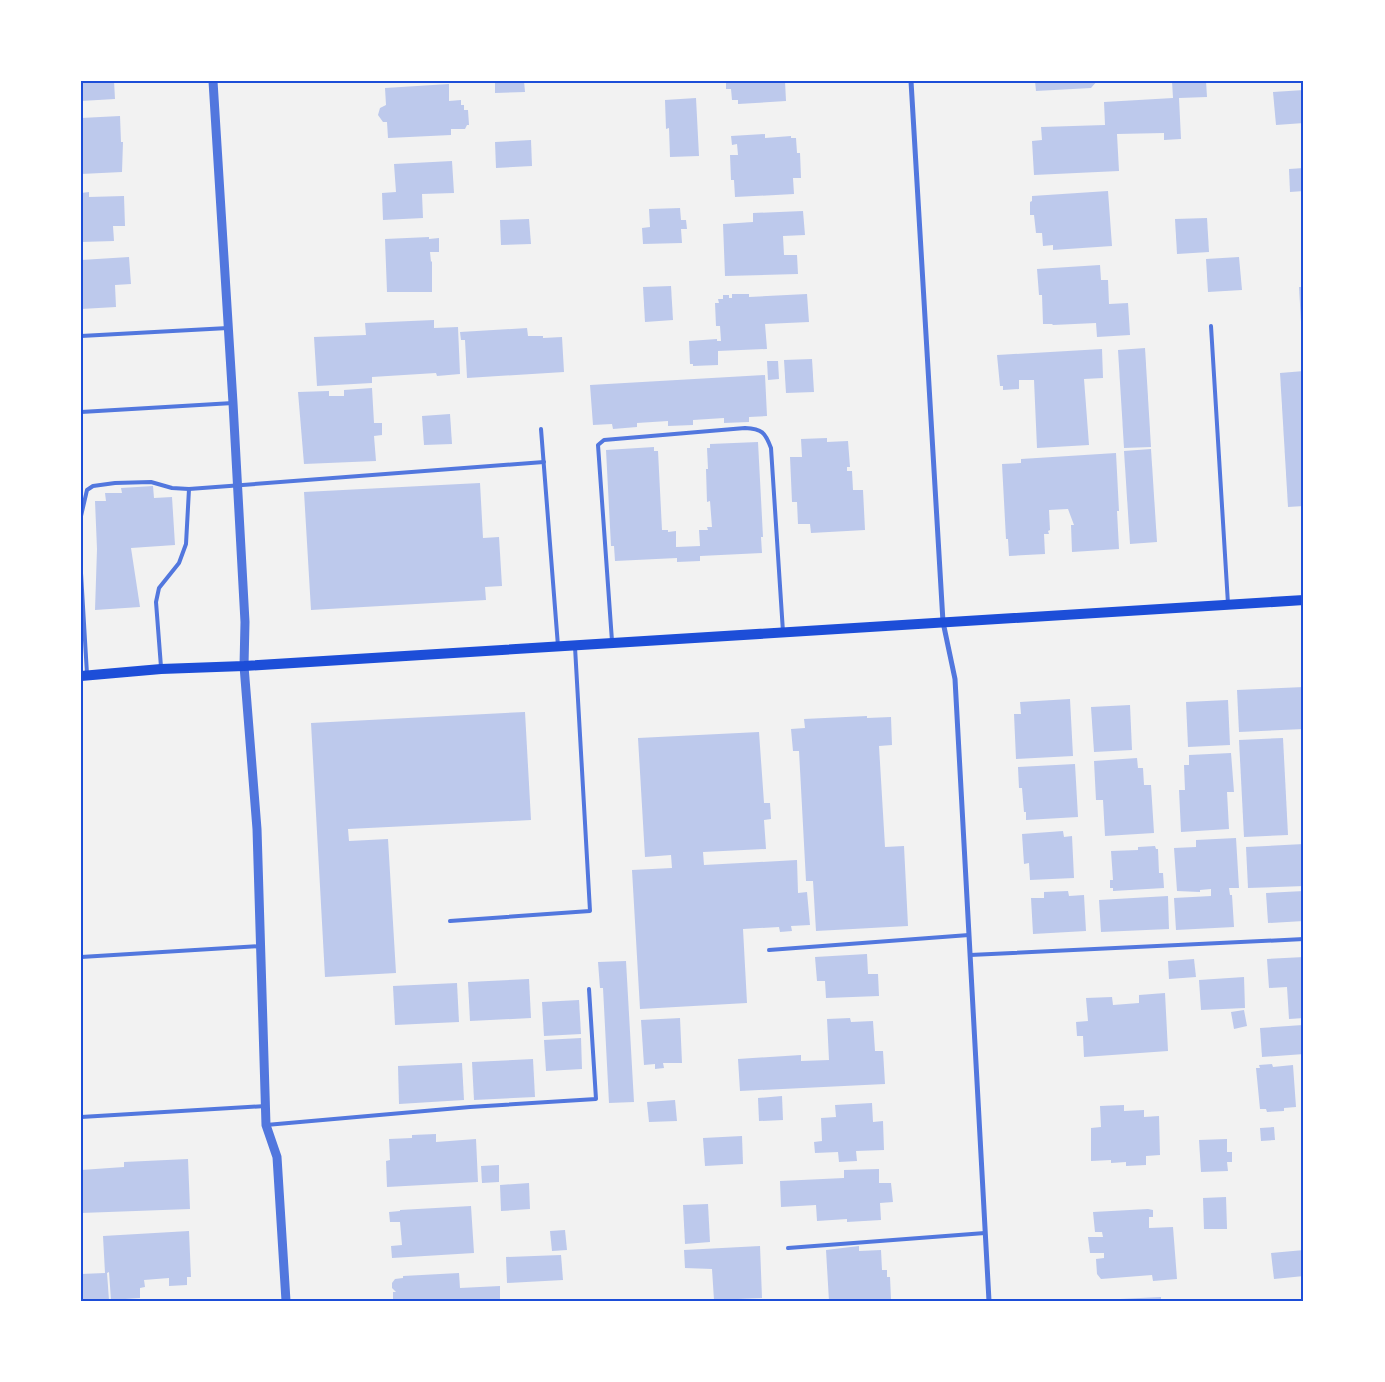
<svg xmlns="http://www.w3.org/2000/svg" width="1385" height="1382" font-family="'DM Sans',sans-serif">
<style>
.building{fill:#bdc9ec}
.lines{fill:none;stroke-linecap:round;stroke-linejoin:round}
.service{stroke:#5277de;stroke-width:4}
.minor{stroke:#5277de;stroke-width:5}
.tertiary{stroke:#5277de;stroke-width:9}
.secondary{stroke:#1d4ed8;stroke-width:10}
.neatline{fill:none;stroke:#1d4ed8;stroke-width:2}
</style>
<rect width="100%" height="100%" fill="#f2f2f2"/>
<!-- building -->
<g class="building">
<polygon points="81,81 114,81 115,99 81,101"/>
<polygon points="495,81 524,81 525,92 495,93"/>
<polygon points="726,81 785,81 786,101 738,104 738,100 732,100 731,89 726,89"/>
<polygon points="1035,81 1097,81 1091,88 1036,91"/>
<polygon points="1172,81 1206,81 1207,97 1179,98 1181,139 1164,140 1164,133 1117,134 1119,171 1034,175 1032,141 1042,140 1041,127 1105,125 1104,102 1173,98"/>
<polygon points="449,84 449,101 461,100 461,105 464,105 464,110 468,110 469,125 467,125 465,129 451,129 451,135 388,138 387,122 383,122 378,115 380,108 386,105 385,88"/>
<polygon points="1304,90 1304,123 1276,125 1273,92"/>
<polygon points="696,98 699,156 670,157 669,128 666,129 665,100"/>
<polygon points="120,116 121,142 123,142 122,172 81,174 81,118"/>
<polygon points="765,134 765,138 791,136 791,138 796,138 797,153 800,153 801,178 793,178 794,194 735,197 734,180 731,180 730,155 738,155 737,144 732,145 731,136"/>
<polygon points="531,140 532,166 496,168 495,142"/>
<polygon points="452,161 454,193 422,194 423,218 383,220 382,193 396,192 394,164"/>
<polygon points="1304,168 1304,191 1290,192 1289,169"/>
<polygon points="1108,191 1112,246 1053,250 1053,245 1043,246 1042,233 1036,233 1034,215 1030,215 1030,202 1032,201 1032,196"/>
<polygon points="89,192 89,197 124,196 125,226 113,226 114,241 81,242 81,193"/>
<polygon points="680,208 681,220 686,220 687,229 681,229 682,243 643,244 642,228 650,227 649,209"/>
<polygon points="803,211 805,235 783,236 784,255 797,255 798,274 725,276 723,224 753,222 753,213"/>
<polygon points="1207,218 1209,252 1177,254 1175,219"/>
<polygon points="529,219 531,244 501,245 500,220"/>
<polygon points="429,237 429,239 439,238 439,252 430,252 431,262 432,261 432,292 387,292 385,239"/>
<polygon points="129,257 131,284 115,285 116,307 81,309 81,260"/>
<polygon points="1239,257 1242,290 1208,292 1206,259"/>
<polygon points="1100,265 1101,280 1108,280 1109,304 1128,303 1130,335 1097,337 1096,323 1053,325 1052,324 1043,324 1042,295 1039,295 1037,269"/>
<polygon points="671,286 673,320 645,322 643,287"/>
<polygon points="1299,287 1304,287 1304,322 1301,322"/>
<polygon points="732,294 749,294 749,297 807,294 809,322 765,324 767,349 718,351 718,365 693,366 693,364 690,364 689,341 717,339 717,341 721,341 720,326 716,326 715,303 719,303 718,299 723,299 723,295 729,295 729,298 732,298"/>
<polygon points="434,320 434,328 458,327 460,374 437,376 436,373 372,377 372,383 317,386 314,337 366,335 365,323"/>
<polygon points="527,328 528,336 543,336 543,338 562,337 564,372 467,378 465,340 461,340 460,332"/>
<polygon points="1145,348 1151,447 1124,448 1118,350"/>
<polygon points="1102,349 1103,378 1084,379 1089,445 1037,448 1034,380 1019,380 1019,389 1003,390 1003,386 1000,386 997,355"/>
<polygon points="812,359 814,392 786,393 784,360"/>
<polygon points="767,361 778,361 779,379 768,380"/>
<polygon points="1304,371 1304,506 1288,507 1280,373"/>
<polygon points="765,375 767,416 749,417 749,422 724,423 724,418 693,420 693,425 668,426 668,421 637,423 637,427 613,429 612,424 593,425 590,385"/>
<polygon points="372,388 374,423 382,423 382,435 374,436 376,461 304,464 298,392 329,391 329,396 344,396 344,390"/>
<polygon points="450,414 452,444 424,445 422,416"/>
<polygon points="827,438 827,442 848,441 850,467 847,467 847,471 852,471 853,490 863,490 865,530 811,533 810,524 798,524 797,502 792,502 790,457 802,457 801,439"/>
<polygon points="758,442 763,537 761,537 762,553 700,556 700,561 677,562 677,558 615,561 614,546 611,546 606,450 654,447 654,451 658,451 662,530 668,530 668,532 676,531 676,547 700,546 699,530 708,530 707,527 712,527 710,501 707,502 706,469 708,469 707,448 710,448 710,444"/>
<polygon points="1151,449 1157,542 1130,544 1124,451"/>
<polygon points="1116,453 1119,511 1117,511 1119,549 1072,552 1071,525 1074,525 1068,509 1049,510 1050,530 1048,531 1049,534 1044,534 1045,554 1009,556 1008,539 1006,539 1002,464 1021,463 1021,459"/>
<polygon points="480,483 483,538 499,537 502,586 485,587 486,600 311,610 304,492"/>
<polygon points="153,486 154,498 172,497 175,545 131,548 140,607 95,610 97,549 95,501 106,501 105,493 122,493 121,488"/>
<polygon points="1304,687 1304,729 1239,732 1237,690"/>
<polygon points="1070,699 1073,756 1016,759 1014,714 1021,714 1020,702"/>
<polygon points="1228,700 1230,745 1188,747 1186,702"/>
<polygon points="1130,705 1132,750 1094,752 1091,707"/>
<polygon points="525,712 531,820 348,829 349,841 388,839 396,973 325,977 311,723"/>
<polygon points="867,716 867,718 891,717 892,745 879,746 885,847 904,846 908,926 816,931 813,881 806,881 799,751 793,751 791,729 805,728 804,719"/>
<polygon points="759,732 764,803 770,803 771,819 764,820 766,849 703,852 704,865 797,860 798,893 807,892 810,925 791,926 792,931 780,932 779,927 743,929 747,1003 640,1009 632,870 672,868 671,855 645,857 638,738"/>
<polygon points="1283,738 1288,835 1244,837 1239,740"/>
<polygon points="1231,753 1234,792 1227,792 1229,829 1181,832 1179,790 1185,790 1184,765 1189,765 1189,755"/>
<polygon points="1137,758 1138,768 1143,768 1144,785 1151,785 1154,833 1105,836 1103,800 1096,800 1094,761"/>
<polygon points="1075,764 1078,817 1026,820 1026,812 1024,812 1022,788 1019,788 1018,767"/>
<polygon points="1063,831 1064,837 1072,836 1074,878 1030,880 1029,863 1024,864 1022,834"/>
<polygon points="1236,838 1239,888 1229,888 1230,895 1232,895 1234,927 1176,930 1174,898 1211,896 1211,889 1200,890 1200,892 1177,891 1174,848 1196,847 1196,840"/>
<polygon points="1304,844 1304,886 1248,888 1246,847"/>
<polygon points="1155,846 1156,849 1158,849 1159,873 1163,873 1164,888 1113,891 1113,888 1110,888 1110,880 1113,880 1111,851 1138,850 1138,847"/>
<polygon points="1068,891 1069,896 1084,895 1086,931 1033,934 1031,898 1044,898 1044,892"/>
<polygon points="1304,891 1304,921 1268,923 1266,893"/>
<polygon points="1168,896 1169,929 1101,932 1099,900"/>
<polygon points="867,954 868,974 878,974 879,996 826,998 825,981 817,981 815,957"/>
<polygon points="1304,957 1304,1018 1289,1019 1287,987 1269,988 1267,959"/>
<polygon points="1194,959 1196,977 1169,979 1168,961"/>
<polygon points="626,961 634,1102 609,1103 603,988 600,988 598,962"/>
<polygon points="1244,977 1245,1008 1201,1010 1199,980"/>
<polygon points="529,979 531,1018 470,1021 468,982"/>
<polygon points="457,983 459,1022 395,1025 393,986"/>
<polygon points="1165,993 1168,1051 1084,1057 1083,1036 1077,1036 1076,1022 1088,1021 1086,998 1112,997 1113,1005 1139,1003 1139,995"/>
<polygon points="579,1000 581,1034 544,1036 542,1002"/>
<polygon points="1244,1010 1247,1026 1234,1029 1231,1012"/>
<polygon points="680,1018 682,1063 663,1063 664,1068 655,1069 655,1064 644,1065 641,1020"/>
<polygon points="850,1018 851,1022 873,1021 875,1051 883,1051 885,1084 740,1091 738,1059 801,1055 801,1061 829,1060 827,1019"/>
<polygon points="1303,1025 1304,1054 1262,1057 1260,1028"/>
<polygon points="581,1038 582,1069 546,1071 544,1040"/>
<polygon points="533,1059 535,1097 474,1100 472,1062"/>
<polygon points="462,1063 464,1100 399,1104 398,1066"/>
<polygon points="1272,1064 1273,1067 1293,1065 1296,1107 1284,1108 1284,1111 1267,1112 1266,1109 1260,1109 1256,1068 1260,1068 1259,1065"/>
<polygon points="782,1096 783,1120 759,1121 758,1098"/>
<polygon points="675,1100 677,1121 649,1122 647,1102"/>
<polygon points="872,1103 873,1122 883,1121 884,1150 856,1151 857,1161 839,1162 838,1152 815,1153 814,1142 822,1141 821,1118 836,1117 835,1105"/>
<polygon points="1124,1105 1124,1111 1144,1110 1144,1117 1159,1116 1160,1155 1146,1156 1146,1165 1126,1166 1126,1162 1111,1163 1111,1160 1091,1161 1091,1128 1101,1127 1100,1106"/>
<polygon points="1274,1127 1275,1140 1261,1141 1260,1128"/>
<polygon points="436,1134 436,1142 476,1139 478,1182 387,1187 386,1161 390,1160 389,1139 412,1138 412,1135"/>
<polygon points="742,1136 743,1164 705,1166 703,1138"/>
<polygon points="1227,1139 1227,1152 1232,1152 1232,1162 1227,1162 1228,1171 1201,1172 1199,1140"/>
<polygon points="188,1159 190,1209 81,1213 81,1170 124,1167 124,1162"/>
<polygon points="499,1165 499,1182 482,1183 481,1166"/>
<polygon points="879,1169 879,1183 891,1183 893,1202 880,1203 881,1220 847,1222 847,1219 817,1221 816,1205 781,1207 780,1181 844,1178 844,1170"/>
<polygon points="529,1183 530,1209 501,1211 500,1185"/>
<polygon points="1226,1197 1227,1229 1204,1229 1203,1198"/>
<polygon points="708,1204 710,1242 685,1244 683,1205"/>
<polygon points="471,1206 474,1253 392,1258 391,1246 402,1245 400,1222 390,1222 389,1212 400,1211 400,1210"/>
<polygon points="1148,1209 1153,1210 1153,1217 1149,1217 1149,1228 1173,1227 1177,1279 1153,1281 1152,1275 1101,1279 1097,1274 1096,1259 1104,1258 1104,1253 1090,1253 1088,1237 1103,1237 1102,1232 1095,1232 1093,1212"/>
<polygon points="565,1230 567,1250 552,1251 550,1231"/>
<polygon points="189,1231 191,1277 187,1277 187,1285 169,1286 169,1278 144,1280 145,1287 140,1288 140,1298 111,1300 109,1272 107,1273 109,1300 81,1301 81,1274 105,1273 103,1236"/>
<polygon points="760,1246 762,1298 714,1300 712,1269 685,1268 684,1250"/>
<polygon points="859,1246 859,1251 881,1250 882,1270 887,1270 887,1277 890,1277 891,1299 829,1301 826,1250"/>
<polygon points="1304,1250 1304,1276 1274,1279 1271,1253"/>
<polygon points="561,1255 563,1280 507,1283 506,1257"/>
<polygon points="459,1273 460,1288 500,1286 500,1301 393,1301 393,1292 396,1292 392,1288 392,1283 395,1279 403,1278 403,1276"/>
<polygon points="1161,1297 1161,1301 1120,1301 1120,1299"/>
</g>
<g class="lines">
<!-- service -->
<g class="service">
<polyline points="1211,326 1228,604"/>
<polyline points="81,336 228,328"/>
<polyline points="81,412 233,403"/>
<polyline points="541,429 558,646"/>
<polyline points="81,516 87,490 93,486 115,483 151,482 172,488 189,489 544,462"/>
<polyline points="81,573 87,674"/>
<path d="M612,641L598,445L604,440L745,428C762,429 765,432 771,448L783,632"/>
<polyline points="161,667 156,602 159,588 179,563 186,544 189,489"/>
<polyline points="450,921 590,911 575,647"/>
<polyline points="769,950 969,935"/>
<polyline points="970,955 1304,939"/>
<polyline points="81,957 261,946"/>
<polyline points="81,1117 266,1106"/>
<polyline points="266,1125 470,1107 596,1099 589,989"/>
<polyline points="788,1248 985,1233"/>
</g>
<!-- minor -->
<polyline class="minor" points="911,81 943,622 955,679 989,1301"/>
<!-- tertiary -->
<polyline class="tertiary" points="213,81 233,403 245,622 244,666 257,829 266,1125 277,1157 286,1301"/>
<!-- secondary -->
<polyline class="secondary" points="81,676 161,669 244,666 1304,600"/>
</g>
<!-- border -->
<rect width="1385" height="1382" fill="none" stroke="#ffffff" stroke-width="165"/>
<rect x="82" y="82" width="1220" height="1218" class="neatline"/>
</svg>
